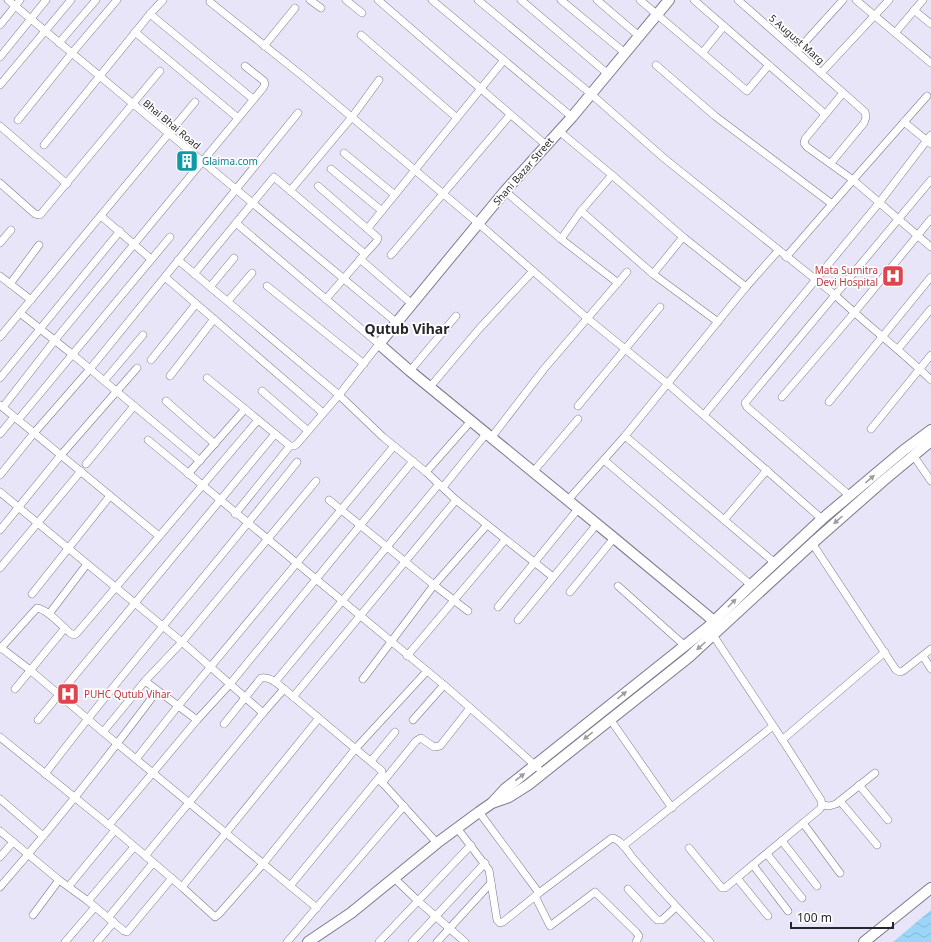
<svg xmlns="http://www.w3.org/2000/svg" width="931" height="942" font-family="'Noto Sans',sans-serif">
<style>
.water{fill:url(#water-waves)}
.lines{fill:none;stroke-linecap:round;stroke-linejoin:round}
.street-casing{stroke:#7d798a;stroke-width:8}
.secondary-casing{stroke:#7d798a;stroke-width:12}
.street{stroke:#fff;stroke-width:7}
.secondary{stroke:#fff;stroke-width:10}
.oneway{fill:#9e9da0}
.labels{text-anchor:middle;stroke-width:3.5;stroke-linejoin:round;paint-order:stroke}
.street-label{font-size:10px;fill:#27262d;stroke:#fff}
.culture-label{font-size:10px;fill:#0d838f;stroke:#fff;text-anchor:start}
.health-label{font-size:10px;fill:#be3a42;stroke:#fff;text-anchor:end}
.district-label{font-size:14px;font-weight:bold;fill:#27262d;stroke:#fff}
</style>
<defs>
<pattern id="water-waves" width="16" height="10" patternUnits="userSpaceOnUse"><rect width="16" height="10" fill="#9bd6f9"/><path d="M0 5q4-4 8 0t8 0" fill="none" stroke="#86b8d6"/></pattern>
</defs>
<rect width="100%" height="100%" fill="#e9e5f8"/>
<!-- water -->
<polygon class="water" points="931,910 931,942 893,942"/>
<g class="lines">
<!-- street casing -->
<g class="street-casing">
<g id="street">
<polyline points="8,0 397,323"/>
<polyline points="310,0 321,8"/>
<polyline points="346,0 362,13"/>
<polyline points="378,0 546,145"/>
<polyline points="432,0 572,117"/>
<path d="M478,0L591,94L665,159L835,295C866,324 900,350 931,380"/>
<polyline points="521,0 608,74"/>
<polyline points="561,0 625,53"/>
<polyline points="597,0 639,36"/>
<polyline points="640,0 747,91 769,65"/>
<polyline points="694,0 825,114"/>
<polyline points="738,0 865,112 866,117 864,123 831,163"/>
<polyline points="856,0 931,63"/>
<polyline points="210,2 305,78 478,223 587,318 668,384 822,519"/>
<polyline points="914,10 931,24"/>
<polyline points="150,14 253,99"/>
<polyline points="0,25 20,0"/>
<polyline points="135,32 238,118"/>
<polyline points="895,33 923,0"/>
<polyline points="361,35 457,118 504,60"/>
<polyline points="59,43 96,0"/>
<polyline points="264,46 295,8"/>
<polyline points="797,51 843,0"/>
<polyline points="703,52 724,26"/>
<polyline points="0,57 46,0"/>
<polyline points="656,65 715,116 832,204"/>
<polyline points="821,73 889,0"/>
<polyline points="0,85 71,0"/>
<polyline points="927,96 853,180 931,247"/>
<polyline points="18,120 72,53 117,0"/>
<polyline points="904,122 931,144"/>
<polyline points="0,126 67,184"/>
<polyline points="559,131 612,175"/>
<polyline points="44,145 150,14 163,0"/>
<polyline points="344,153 395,195"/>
<polyline points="331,169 382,211"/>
<polyline points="0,183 35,214 40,215 160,71"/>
<polyline points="318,186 378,238 377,241 365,254"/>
<polyline points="290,191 352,117 379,80"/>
<polyline points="505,191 561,239 618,283"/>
<polyline points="581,211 653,274 718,322"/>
<polyline points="101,216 151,259"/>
<polyline points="368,228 457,118"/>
<polyline points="561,239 581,211 612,175 683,237 746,287"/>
<polyline points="0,243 11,230"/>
<polyline points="391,255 510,115"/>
<polyline points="786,257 853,180 807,147 804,143 805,139 843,93"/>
<polyline points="360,259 412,304"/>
<polyline points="178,260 339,395 383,437 426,472 456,500 553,577"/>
<polyline points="194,274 274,177 365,254 326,299"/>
<polyline points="653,274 683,237"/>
<polyline points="0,276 31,300"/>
<polyline points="165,277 323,413"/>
<polyline points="10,284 39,245"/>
<polyline points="267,286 364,364"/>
<polyline points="210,287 234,258"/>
<polyline points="228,301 252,273"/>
<polyline points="20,313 72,354 200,461"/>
<polyline points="0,337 195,102"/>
<polyline points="898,349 931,309"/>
<polyline points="151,360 196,304"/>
<polyline points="410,371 456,316"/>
<polyline points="170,376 214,319"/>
<polyline points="0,378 120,231"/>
<polyline points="207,378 290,446 294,446 297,444 339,395 379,344 236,223"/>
<polyline points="104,381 143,335"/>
<polyline points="430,387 479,329 533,271"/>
<polyline points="262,391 307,430"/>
<polyline points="782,397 854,313 931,219"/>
<polyline points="166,401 215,444"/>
<polyline points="829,402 931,277"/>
<polyline points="0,405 159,536"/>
<polyline points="578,406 660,307"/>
<polyline points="3,407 55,340 263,88 265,84 264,81 245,66"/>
<polyline points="704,415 879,203 931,135"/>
<polyline points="18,420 170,237"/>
<polyline points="871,429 931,355"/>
<polyline points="0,434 14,417"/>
<polyline points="625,436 775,563"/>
<polyline points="491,438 544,369 627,272"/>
<polyline points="148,440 444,685 499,733 538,768"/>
<polyline points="913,455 931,481"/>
<polyline points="604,460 751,585"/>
<polyline points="86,464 134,406"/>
<polyline points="426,472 471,421"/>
<polyline points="533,472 578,419"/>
<polyline points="188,474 245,409"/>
<polyline points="0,475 34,433 90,369 298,113"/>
<polyline points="316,481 182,642 145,681 103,732 317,908"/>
<polyline points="443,487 486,434"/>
<polyline points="0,492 182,642 263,713"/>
<polyline points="850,496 747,407 745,403 931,180"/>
<polyline points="329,500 434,585 363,679"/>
<polyline points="568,500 625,436 746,287 778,251"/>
<polyline points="235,514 290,446"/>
<polyline points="724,520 767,470"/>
<polyline points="0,530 61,455 137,368"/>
<polyline points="812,543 896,670 900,672 903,671 931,649"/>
<polyline points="0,568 81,471"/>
<polyline points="618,586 684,645"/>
<polyline points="570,592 614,538"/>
<polyline points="32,594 110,496"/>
<polyline points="498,607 578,509"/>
<polyline points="468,611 434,585 487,525"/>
<polyline points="49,614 87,564"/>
<polyline points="518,620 597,524"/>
<polyline points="0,647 30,670 103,732"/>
<path d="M0,649L37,608C47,609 62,626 70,633L74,635L77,633L258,420"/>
<polyline points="407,656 505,540"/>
<polyline points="923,656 931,669"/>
<polyline points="145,681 197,720"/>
<polyline points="275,682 439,484"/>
<polyline points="15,689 65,628"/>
<polyline points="293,697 456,500"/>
<polyline points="610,719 672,808"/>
<polyline points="38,720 275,434"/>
<polyline points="413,720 444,685"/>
<path d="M224,724L261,678C270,676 278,684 284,689"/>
<polyline points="0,737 115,830 182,887 215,917 219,914 263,864 356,748 427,671"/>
<polyline points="782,740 885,652"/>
<polyline points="136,759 178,706 394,446"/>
<polyline points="371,761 395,732"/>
<path d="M45,774C126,667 214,567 297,462"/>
<polyline points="380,780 437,843"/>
<polyline points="382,783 416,741 421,738 434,747 440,746 470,708"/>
<polyline points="859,785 888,820"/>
<polyline points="0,799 43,836"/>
<polyline points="840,801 877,845"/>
<polyline points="822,805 829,806 836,804 875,773"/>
<polyline points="803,823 840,873"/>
<polyline points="109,825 197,720 230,684 413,461"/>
<polyline points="457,828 489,870 497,920 500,923 503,922 539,893 479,812"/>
<polyline points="0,831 59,880 88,901"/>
<polyline points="782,841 817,886"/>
<polyline points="623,846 773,726"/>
<polyline points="134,847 88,901 124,931 127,932 172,878"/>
<polyline points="689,848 722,888 725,888 820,809 822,805 821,800 778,733 711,632"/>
<polyline points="767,854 802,898"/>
<polyline points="145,856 263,713 284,689 382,771 382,774 290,886"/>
<polyline points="0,857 13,842"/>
<polyline points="753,865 788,911"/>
<polyline points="394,878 418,901 465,942"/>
<polyline points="737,878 768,916"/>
<polyline points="69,886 115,830"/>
<path d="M0,887C55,824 107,758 157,691"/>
<polyline points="182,887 319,718"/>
<polyline points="628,889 657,920 662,920 676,907"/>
<path d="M539,893L612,838C620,839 627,850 632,857C657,886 683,914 710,942"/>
<polyline points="535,896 550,926 595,892 636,932 639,936 636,942"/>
<polyline points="33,915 59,880"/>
<polyline points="108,918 153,863"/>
<polyline points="65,942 95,907"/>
<polyline points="97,942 114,922"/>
<polyline points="287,942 404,806"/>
<polyline points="379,942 471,845"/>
<polyline points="412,942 485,863"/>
<polyline points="437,942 491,883"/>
</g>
</g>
<!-- secondary casing -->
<g class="secondary-casing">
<g id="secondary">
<polyline points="669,0 572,117 505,191 379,344 410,371 614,538 714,621"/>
<polyline points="493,802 505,789 707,628 751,585 822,519 904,450 931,430"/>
<polyline points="308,942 351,913 437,843 479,812 492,803 509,797 528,785 689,657 816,540 883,481 931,441"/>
<polyline points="864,942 931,888"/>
</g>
</g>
<!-- street -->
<use href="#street" class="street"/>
<!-- secondary -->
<use href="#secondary" class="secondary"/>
</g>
<!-- one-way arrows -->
<defs><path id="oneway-solid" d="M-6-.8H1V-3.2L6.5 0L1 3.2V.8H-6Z"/></defs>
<g class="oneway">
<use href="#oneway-solid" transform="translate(870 479) rotate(-40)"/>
<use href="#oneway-solid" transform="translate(838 520) rotate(138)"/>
<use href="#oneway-solid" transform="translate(732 603) rotate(-45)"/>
<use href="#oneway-solid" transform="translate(701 646) rotate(138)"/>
<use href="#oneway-solid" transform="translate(622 695) rotate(-39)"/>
<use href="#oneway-solid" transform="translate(588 736) rotate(141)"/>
<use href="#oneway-solid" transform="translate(520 777) rotate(-38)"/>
</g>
<!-- icons -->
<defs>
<g id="building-square" transform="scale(1.15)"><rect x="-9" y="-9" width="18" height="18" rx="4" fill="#0f9aa8" stroke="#fff"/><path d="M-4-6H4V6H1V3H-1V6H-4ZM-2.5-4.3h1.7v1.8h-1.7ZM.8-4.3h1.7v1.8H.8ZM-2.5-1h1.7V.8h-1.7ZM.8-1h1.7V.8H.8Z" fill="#fff"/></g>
<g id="hospital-square" transform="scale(1.15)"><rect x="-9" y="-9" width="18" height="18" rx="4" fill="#e0444e" stroke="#fff"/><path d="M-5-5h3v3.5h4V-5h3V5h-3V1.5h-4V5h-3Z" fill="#fff"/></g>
</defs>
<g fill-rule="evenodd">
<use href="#building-square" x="187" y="161"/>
<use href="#hospital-square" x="893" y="276"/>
<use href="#hospital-square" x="68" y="694"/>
</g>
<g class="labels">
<!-- street labels -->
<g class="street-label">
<text transform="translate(797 39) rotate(41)" y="4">5 August Marg</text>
<text transform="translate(172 124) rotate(40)" y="4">Bhai Bhai Road</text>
<text transform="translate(523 171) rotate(-49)" y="4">Shani Bazar Street</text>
</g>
<!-- culture labels -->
<g class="culture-label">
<text x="202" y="165">Glaima.com</text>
</g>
<!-- health labels -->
<g class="health-label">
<text x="878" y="274">Mata Sumitra<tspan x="878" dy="12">Devi Hospital</tspan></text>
<text x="84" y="698" text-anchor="start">PUHC Qutub Vihar</text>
</g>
<!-- district labels -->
<g class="district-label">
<text x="407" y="334">Qutub Vihar</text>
</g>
</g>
<!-- scale -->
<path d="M791 922v6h102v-6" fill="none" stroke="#27262d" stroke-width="2"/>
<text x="797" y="922" font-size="12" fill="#27262d" stroke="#ffffff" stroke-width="3" paint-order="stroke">100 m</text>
</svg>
